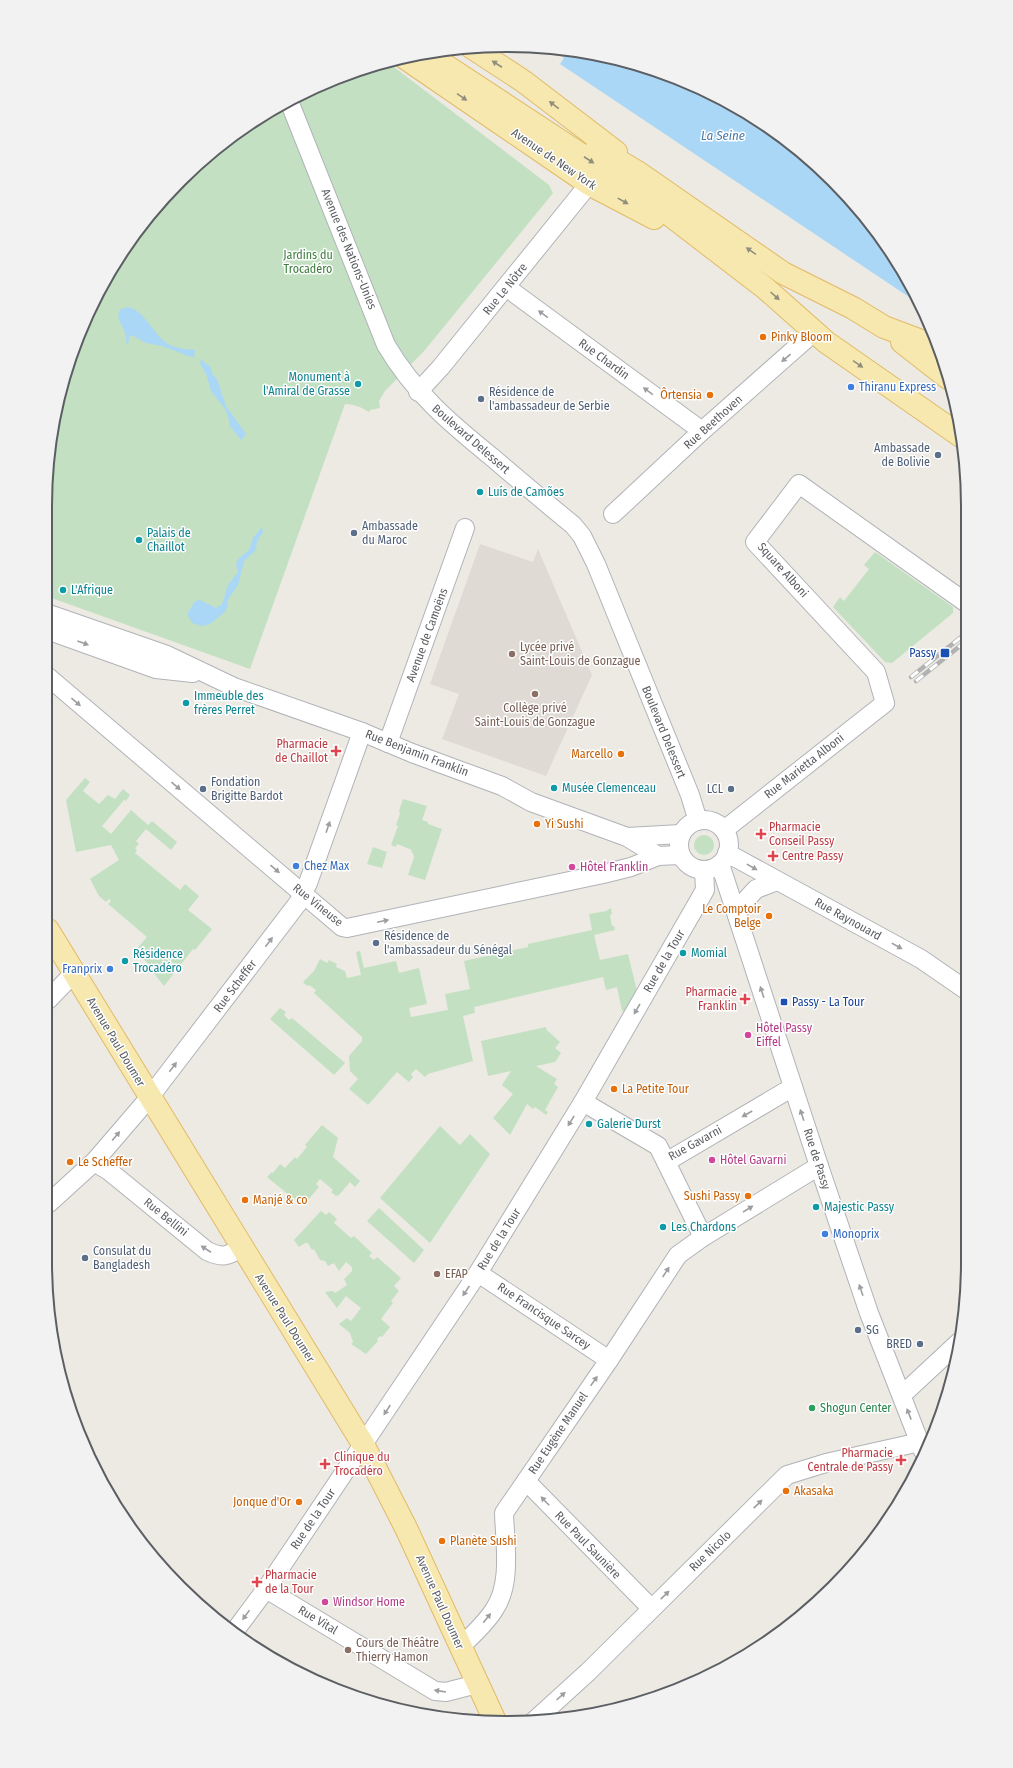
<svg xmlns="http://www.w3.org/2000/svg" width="1013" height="1768" font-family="'Fira Sans Condensed',sans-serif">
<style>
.education{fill:#dfdbd4}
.green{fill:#c3e1c2}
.water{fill:#a9d7f5}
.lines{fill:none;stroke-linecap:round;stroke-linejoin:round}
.minor-casing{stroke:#b0b3b7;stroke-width:20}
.major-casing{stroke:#e2ba66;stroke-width:24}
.minor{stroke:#fff;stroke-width:18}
.major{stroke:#f6e8ae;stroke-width:22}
.rail-casing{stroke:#b1b2b2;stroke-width:4.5}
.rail{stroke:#fff;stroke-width:3;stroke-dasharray:9;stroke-linecap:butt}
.oneway{fill:#918e7d}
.oneway2{fill:#9d9ea1}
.food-dot{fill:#e8710a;stroke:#fff;stroke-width:1.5}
.culture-dot{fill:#0f9aa8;stroke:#fff;stroke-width:1.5}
.shop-dot{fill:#3f7fe0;stroke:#fff;stroke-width:1.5}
.service-dot{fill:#5c6f8a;stroke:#fff;stroke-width:1.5}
.transit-dot{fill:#1a4fb4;stroke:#fff;stroke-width:1.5}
.education-dot{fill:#8d6e63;stroke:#fff;stroke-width:1.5}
.health-dot{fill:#e0444e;stroke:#fff;stroke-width:1.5}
.hotel-dot{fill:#d1479c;stroke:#fff;stroke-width:1.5}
.leisure-dot{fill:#2e9e5b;stroke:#fff;stroke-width:1.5}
.labels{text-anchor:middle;stroke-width:3;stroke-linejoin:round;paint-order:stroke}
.street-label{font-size:12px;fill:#5b5e62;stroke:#fff}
.park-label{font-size:12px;fill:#3d7e3e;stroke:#fff}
.food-label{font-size:12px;fill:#c56008;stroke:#fff;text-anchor:start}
.culture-label{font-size:12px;fill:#0d838f;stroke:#fff;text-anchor:start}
.shop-label{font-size:12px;fill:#366cbe;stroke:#fff;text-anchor:start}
.service-label{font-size:12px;fill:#4e5e75;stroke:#fff;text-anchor:start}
.education-label{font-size:12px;fill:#785e54;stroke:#fff;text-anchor:start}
.transit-label{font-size:12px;fill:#164399;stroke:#fff;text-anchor:end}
.health-label{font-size:12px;fill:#be3a42;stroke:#fff;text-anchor:start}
.hotel-label{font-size:12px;fill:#b23c85;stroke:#fff;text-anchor:start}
.leisure-label{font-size:12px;fill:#27864d;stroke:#fff;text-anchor:start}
.water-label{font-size:13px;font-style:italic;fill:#4979a6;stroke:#fff}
.rim{fill:none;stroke:#5b5e62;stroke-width:2}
</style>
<rect width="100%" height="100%" fill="#eceae3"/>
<!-- education -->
<polygon class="education" points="480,544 533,562 538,549 592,675 546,776 442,739 459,694 430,684"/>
<!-- green -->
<g class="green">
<path d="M386,61L549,185L553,193L425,350L385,391L379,401L380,408L370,410L369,412C361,407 354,404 345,404L250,669L46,596V477L61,387L107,276L160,202L226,140L303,92Z"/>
<polygon points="875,552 953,607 953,613 892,663 885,662 833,607 840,597 844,601 869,569 864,565"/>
<polygon points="85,778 90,782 83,791 99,804 108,795 115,799 123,789 130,795 126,801 124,800 102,826 111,834 131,810 148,825 152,821 177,842 171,850 146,829 136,841 139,844 135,848 137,850 135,853 180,890 185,884 199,896 188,910 212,929 195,950 193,949 164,986 152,971 154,969 135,951 147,937 108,904 111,901 109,899 106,902 99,896 90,879 119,860 111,845 76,852 66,800"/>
<polygon points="403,799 427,806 422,820 428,822 428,824 442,829 425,880 408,875 414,857 413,853 411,852 412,850 397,844 396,847 391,845 398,826 396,825 400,814 399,811"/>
<circle cx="704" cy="845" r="10"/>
<polygon points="373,847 387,852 382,868 367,864"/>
<polygon points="611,908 612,914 610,915 612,926 614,926 615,930 594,935 600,960 628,954 637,991 625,1012 622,1011 617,987 606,990 603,977 474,1007 475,1013 463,1016 473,1061 428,1074 425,1077 416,1069 411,1074 413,1077 409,1082 397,1072 368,1105 349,1089 358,1079 350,1071 349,1056 362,1041 362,1037 314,993 316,990 309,985 307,986 303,982 314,971 320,959 327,963 329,960 337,964 336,967 345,971 347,978 361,975 356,952 360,951 364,968 396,961 399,973 419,968 427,1004 409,1008 411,1017 448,1010 445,994 470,989 464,961 528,947 528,944 592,930 589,914 606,911"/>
<polygon points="280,1008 286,1012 284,1015 289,1020 292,1018 345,1063 334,1075 270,1019"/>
<polygon points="546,1027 547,1031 548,1031 560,1042 555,1048 561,1053 555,1062 536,1066 557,1079 554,1084 558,1087 545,1110 548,1112 546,1115 535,1107 533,1109 527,1104 510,1135 493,1118 513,1094 502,1085 511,1071 488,1076 481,1041"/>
<polygon points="322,1125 338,1138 333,1157 360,1181 355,1187 350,1182 339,1195 336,1196 331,1192 333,1190 320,1179 316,1184 319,1187 308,1200 305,1198 300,1204 267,1177 272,1172 273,1173 280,1164 285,1168 295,1157 297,1159 307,1147 305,1145"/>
<polygon points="440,1126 460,1145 470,1134 490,1154 430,1243 380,1198"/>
<polygon points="379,1208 424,1250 414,1263 367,1221"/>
<polygon points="321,1211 326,1215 329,1212 337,1219 334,1223 351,1238 354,1236 372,1253 369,1256 374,1260 377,1257 401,1278 394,1286 399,1291 391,1301 393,1303 381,1319 390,1327 382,1337 380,1336 377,1339 378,1341 366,1354 351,1344 353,1342 350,1333 339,1324 347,1318 351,1321 361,1308 346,1296 337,1308 325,1292 333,1291 335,1293 347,1285 344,1279 352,1271 352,1267 346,1262 339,1271 334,1263 328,1266 325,1261 320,1260 314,1249 312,1250 308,1243 305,1243 299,1247 294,1240"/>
</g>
<!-- water -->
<g class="water">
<polygon points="550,48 567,49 655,70 737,107 833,180 890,250 915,301 560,64 564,58"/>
<path d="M128,307C146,311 154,337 170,345C178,349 187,349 195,350L194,358L162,346L146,343L132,335L129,337L128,346C125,342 127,338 125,333C123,325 114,317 121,309Z"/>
<polygon points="201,359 206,364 210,366 213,375 217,379 226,406 246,434 241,440 230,426 228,416 225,409 211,391 206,374 200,364"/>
<polygon points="262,527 263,532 257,541 256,550 244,561 238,585 227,601 228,605 225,612 210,624 202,626 192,623 187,614 195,601 200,600 216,608 222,604 228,585 238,572 236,565 238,559 249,550 253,538"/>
</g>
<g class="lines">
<!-- minor casing -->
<g class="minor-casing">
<g id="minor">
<path d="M289,101L386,345C415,394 450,423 493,458C519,480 546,503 573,525L582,536L596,564L690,795L698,821"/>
<polyline points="506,287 702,431"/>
<polyline points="418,392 441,367 589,184"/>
<polyline points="613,514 702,431 814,332"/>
<polyline points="46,613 167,655 234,687 362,732 412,753 502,786 531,802 627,837 658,856"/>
<polyline points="47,630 156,669 193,673"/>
<polyline points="47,676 342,927 347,928 603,874 631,867 658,856 680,855"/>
<polyline points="388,743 465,528"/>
<circle cx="704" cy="845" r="25"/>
<polyline points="724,830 885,703 876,672 755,542 799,484 965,602"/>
<polyline points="627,837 681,834"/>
<polyline points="727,853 921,959 966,990"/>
<polyline points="720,864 819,1166 869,1313 923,1451"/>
<polyline points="737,914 745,901 756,889 777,881"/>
<polyline points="48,1000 74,973"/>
<polyline points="583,1102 658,1146 666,1162 793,1087"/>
<path d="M94,1162L109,1171L207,1251C222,1258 228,1257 241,1247"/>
<polyline points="666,1162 703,1237"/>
<polyline points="49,1203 94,1162 149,1098 298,903 308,883 362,732"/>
<polyline points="478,1273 609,1360"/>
<polyline points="902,1395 959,1342"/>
<polyline points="526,1481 651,1608"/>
<polyline points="266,1589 435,1691 446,1692 477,1684"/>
<polyline points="234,1632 266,1589 478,1273 583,1102 705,890 704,870"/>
<path d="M460,1647C472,1636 485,1624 494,1610C512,1584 505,1544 504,1513L506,1510L609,1360L678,1255L703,1237L819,1166"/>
<polyline points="533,1722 588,1672 787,1475 826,1463 920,1442"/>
</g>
</g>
<!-- major casing -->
<g class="major-casing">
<g id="major">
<polyline points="471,47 523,81 616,152"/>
<polyline points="428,54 653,202 765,288 826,342 962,437"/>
<polyline points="405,58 589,184 654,218"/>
<polyline points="597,148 639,173 783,273 853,308 884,327 924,342 939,350"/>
<polyline points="902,342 948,378"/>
<polyline points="48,930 363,1444 406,1528 495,1721"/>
</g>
</g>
<!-- minor -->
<use href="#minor" class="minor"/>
<!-- major -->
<use href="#major" class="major"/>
<!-- rail casing -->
<g class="rail-casing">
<g id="rail">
<polyline points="911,677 965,634"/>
<polyline points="916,681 965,642"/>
</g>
</g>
<!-- rail -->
<use href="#rail" class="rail"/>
</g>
<!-- one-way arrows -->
<defs><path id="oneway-solid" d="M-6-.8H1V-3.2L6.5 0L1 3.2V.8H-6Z"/></defs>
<g class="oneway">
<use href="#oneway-solid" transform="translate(497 64) rotate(-147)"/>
<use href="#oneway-solid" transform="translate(462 97) rotate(34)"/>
<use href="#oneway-solid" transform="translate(554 105) rotate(-143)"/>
<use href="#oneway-solid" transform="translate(589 160) rotate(33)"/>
<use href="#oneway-solid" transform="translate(623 201) rotate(29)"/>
<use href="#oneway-solid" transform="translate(751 251) rotate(-145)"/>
<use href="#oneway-solid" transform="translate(775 296) rotate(42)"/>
<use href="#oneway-solid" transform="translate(858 364) rotate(34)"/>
</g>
<g class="oneway2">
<use href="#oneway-solid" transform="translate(543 314) rotate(-144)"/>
<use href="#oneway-solid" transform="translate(786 358) rotate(139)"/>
<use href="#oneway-solid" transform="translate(648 391) rotate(-144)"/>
<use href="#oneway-solid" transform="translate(83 643) rotate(20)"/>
<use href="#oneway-solid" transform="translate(76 702) rotate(40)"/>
<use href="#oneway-solid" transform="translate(176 786) rotate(40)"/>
<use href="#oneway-solid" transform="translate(328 827) rotate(-71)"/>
<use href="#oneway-solid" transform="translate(752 867) rotate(29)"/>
<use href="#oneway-solid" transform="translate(275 869) rotate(40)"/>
<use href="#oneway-solid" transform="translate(383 921) rotate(-12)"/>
<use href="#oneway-solid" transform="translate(269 942) rotate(-53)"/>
<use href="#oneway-solid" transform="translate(897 946) rotate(29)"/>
<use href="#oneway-solid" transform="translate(762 992) rotate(-108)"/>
<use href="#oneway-solid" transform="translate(637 1009) rotate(120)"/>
<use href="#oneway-solid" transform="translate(173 1067) rotate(-53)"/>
<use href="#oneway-solid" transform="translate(747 1114) rotate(150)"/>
<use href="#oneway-solid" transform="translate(802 1115) rotate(-108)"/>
<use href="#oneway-solid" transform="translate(571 1121) rotate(121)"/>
<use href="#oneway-solid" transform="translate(116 1136) rotate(-50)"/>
<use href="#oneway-solid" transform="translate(748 1209) rotate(-32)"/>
<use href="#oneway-solid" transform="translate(206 1249) rotate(-147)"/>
<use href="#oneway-solid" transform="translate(666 1272) rotate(-57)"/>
<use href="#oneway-solid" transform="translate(861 1290) rotate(-109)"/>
<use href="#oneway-solid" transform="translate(466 1291) rotate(124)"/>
<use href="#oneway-solid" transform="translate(594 1381) rotate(-55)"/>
<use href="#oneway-solid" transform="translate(387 1410) rotate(123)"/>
<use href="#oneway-solid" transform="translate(909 1414) rotate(-111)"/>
<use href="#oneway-solid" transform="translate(545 1501) rotate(-134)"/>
<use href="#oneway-solid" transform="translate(758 1504) rotate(-44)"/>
<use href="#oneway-solid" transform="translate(665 1595) rotate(-44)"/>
<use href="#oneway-solid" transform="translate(246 1615) rotate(126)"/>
<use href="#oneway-solid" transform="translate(487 1618) rotate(-51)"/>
<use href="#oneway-solid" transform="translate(440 1691) rotate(-171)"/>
<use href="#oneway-solid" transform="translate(561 1696) rotate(-42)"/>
</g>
<!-- markers -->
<g class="food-dot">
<circle cx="763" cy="337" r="4"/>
<circle cx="710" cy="395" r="4"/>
<circle cx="621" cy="754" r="4"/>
<circle cx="537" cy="824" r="4"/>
<circle cx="769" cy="916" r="4"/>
<circle cx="614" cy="1089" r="4"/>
<circle cx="70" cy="1162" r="4"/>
<circle cx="748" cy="1196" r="4"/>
<circle cx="245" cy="1200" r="4"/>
<circle cx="786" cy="1491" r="4"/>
<circle cx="299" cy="1502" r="4"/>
<circle cx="442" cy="1541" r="4"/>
</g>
<g class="culture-dot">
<circle cx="358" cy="384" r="4"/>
<circle cx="480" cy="492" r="4"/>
<circle cx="139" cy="540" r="4"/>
<circle cx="63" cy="590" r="4"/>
<circle cx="186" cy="703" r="4"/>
<circle cx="554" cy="788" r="4"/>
<circle cx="683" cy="953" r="4"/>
<circle cx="125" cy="961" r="4"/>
<circle cx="589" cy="1124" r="4"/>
<circle cx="816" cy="1207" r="4"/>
<circle cx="663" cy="1227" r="4"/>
</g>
<g class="shop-dot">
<circle cx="851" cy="387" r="4"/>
<circle cx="296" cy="866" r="4"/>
<circle cx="110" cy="969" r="4"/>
<circle cx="825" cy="1234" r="4"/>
</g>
<g class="service-dot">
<circle cx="481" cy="399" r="4"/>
<circle cx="938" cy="455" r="4"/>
<circle cx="354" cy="533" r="4"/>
<circle cx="203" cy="789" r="4"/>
<circle cx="731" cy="789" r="4"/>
<circle cx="376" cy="943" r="4"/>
<circle cx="85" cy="1258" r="4"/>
<circle cx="858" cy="1330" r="4"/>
<circle cx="920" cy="1344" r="4"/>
</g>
<g class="transit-dot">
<rect x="940" y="648" width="10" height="10" rx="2"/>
<rect x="780" y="998" width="8" height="8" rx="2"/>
</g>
<g class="education-dot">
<circle cx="512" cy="654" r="4"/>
<circle cx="535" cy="694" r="4"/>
<circle cx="437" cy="1274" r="4"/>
<circle cx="348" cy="1650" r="4"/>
</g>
<g class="health-dot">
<path d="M334 745h4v4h4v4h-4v4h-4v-4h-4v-4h4z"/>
<path d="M759 828h4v4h4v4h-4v4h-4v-4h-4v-4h4z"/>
<path d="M771 850h4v4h4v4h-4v4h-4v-4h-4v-4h4z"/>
<path d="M743 993h4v4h4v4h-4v4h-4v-4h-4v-4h4z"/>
<path d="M899 1454h4v4h4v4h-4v4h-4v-4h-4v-4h4z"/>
<path d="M323 1458h4v4h4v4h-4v4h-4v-4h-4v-4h4z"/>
<path d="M255 1576h4v4h4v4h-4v4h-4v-4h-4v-4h4z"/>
</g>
<g class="hotel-dot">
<circle cx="572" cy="867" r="4"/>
<circle cx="748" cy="1035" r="4"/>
<circle cx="712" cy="1160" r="4"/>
<circle cx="325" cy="1602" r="4"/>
</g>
<circle class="leisure-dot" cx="812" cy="1408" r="4"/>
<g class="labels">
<!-- street labels -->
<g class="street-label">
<text transform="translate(554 159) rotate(34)" y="4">Avenue de New York</text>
<text transform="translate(349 249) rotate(68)" y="4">Avenue des Nations-Unies</text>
<text transform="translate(505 289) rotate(-51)" y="4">Rue Le Nôtre</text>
<text transform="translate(604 359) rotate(36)" y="4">Rue Chardin</text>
<text transform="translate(713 422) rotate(-42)" y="4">Rue Beethoven</text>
<text transform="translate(471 439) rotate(41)" y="4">Boulevard Delessert</text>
<text transform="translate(783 570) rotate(48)" y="4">Square Alboni</text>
<text transform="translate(427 635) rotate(-70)" y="4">Avenue de Camoëns</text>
<text transform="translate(664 732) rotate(68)" y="4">Boulevard Delessert</text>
<text transform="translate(417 753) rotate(21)" y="4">Rue Benjamin Franklin</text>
<text transform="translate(804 766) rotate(-38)" y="4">Rue Marietta Alboni</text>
<text transform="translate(318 905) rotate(39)" y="4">Rue Vineuse</text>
<text transform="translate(848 919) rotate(29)" y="4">Rue Raynouard</text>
<text transform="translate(664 961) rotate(-60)" y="4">Rue de la Tour</text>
<text transform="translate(235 986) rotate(-53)" y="4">Rue Scheffer</text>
<text transform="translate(116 1042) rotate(59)" y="4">Avenue Paul Doumer</text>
<text transform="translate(695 1143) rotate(-29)" y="4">Rue Gavarni</text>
<text transform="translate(817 1159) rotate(72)" y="4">Rue de Passy</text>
<text transform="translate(166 1217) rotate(39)" y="4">Rue Bellini</text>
<text transform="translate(499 1239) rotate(-58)" y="4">Rue de la Tour</text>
<text transform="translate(544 1316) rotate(34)" y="4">Rue Francisque Sarcey</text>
<text transform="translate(285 1318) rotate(58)" y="4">Avenue Paul Doumer</text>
<text transform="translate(558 1433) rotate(-56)" y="4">Rue Eugène Manuel</text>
<text transform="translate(313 1519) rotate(-56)" y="4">Rue de la Tour</text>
<text transform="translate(588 1545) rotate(46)" y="4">Rue Paul Saunière</text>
<text transform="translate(710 1551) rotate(-44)" y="4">Rue Nicolo</text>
<text transform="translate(440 1602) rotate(66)" y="4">Avenue Paul Doumer</text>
<text transform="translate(318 1620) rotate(31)" y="4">Rue Vital</text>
</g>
<!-- park labels -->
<g class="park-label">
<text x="308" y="259">Jardins du<tspan x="308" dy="14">Trocadéro</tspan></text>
</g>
<!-- food labels -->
<g class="food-label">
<text x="771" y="341">Pinky Bloom</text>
<text x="702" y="399" text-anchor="end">Ôrtensia</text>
<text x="613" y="758" text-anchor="end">Marcello</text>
<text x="545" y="828">Yi Sushi</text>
<text x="761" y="913" text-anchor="end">Le Comptoir<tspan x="761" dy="14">Belge</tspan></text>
<text x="622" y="1093">La Petite Tour</text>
<text x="78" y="1166">Le Scheffer</text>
<text x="740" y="1200" text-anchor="end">Sushi Passy</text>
<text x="253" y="1204">Manjé &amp; co</text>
<text x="794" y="1495">Akasaka</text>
<text x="291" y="1506" text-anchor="end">Jonque d'Or</text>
<text x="450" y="1545">Planète Sushi</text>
</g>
<!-- culture labels -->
<g class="culture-label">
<text x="350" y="381" text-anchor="end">Monument à<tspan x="350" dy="14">l'Amiral de Grasse</tspan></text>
<text x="488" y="496">Luís de Camões</text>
<text x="147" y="537">Palais de<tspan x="147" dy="14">Chaillot</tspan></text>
<text x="71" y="594">L'Afrique</text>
<text x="194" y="700">Immeuble des<tspan x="194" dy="14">frères Perret</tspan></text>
<text x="562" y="792">Musée Clemenceau</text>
<text x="691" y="957">Momial</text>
<text x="133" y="958">Résidence<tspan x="133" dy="14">Trocadéro</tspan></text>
<text x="597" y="1128">Galerie Durst</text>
<text x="824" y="1211">Majestic Passy</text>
<text x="671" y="1231">Les Chardons</text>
</g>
<!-- shop labels -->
<g class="shop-label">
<text x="859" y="391">Thiranu Express</text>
<text x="304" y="870">Chez Max</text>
<text x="102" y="973" text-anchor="end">Franprix</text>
<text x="833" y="1238">Monoprix</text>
</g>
<!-- service labels -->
<g class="service-label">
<text x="489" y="396">Résidence de<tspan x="489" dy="14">l'ambassadeur de Serbie</tspan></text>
<text x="930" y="452" text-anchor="end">Ambassade<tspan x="930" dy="14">de Bolivie</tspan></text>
<text x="362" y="530">Ambassade<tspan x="362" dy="14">du Maroc</tspan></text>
<text x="211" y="786">Fondation<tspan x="211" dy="14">Brigitte Bardot</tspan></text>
<text x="723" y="793" text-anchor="end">LCL</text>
<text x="384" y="940">Résidence de<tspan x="384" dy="14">l'ambassadeur du Sénégal</tspan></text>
<text x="93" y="1255">Consulat du<tspan x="93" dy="14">Bangladesh</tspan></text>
<text x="866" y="1334">SG</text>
<text x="912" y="1348" text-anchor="end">BRED</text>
</g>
<!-- education labels -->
<g class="education-label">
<text x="520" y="651">Lycée privé<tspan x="520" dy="14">Saint-Louis de Gonzague</tspan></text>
<text x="535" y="712" text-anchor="middle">Collège privé<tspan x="535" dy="14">Saint-Louis de Gonzague</tspan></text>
<text x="445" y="1278">EFAP</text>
<text x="356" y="1647">Cours de Théâtre<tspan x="356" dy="14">Thierry Hamon</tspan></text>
</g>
<!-- transit labels -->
<g class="transit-label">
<text x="936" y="657">Passy</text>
<text x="792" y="1006" text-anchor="start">Passy - La Tour</text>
</g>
<!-- health labels -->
<g class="health-label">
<text x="328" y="748" text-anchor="end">Pharmacie<tspan x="328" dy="14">de Chaillot</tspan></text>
<text x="769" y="831">Pharmacie<tspan x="769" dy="14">Conseil Passy</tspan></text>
<text x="782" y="860">Centre Passy</text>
<text x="737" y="996" text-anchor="end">Pharmacie<tspan x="737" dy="14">Franklin</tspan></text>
<text x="893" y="1457" text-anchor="end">Pharmacie<tspan x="893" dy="14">Centrale de Passy</tspan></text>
<text x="334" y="1461">Clinique du<tspan x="334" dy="14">Trocadéro</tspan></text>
<text x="265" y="1579">Pharmacie<tspan x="265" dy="14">de la Tour</tspan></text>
</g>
<!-- hotel labels -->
<g class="hotel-label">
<text x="580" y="871">Hôtel Franklin</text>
<text x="756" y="1032">Hôtel Passy<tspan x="756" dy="14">Eiffel</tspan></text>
<text x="720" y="1164">Hôtel Gavarni</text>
<text x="333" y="1606">Windsor Home</text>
</g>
<!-- leisure labels -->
<g class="leisure-label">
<text x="820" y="1412">Shogun Center</text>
</g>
<!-- water labels -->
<g class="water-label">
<text x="723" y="140">La Seine</text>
</g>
</g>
<!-- crop -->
<path d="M0 0H1013V1768H0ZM506 52H507A454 454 0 0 1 961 506V1262A454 454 0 0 1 507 1716H506A454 454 0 0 1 52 1262V506A454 454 0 0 1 506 52Z" fill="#f2f2f2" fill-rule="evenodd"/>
<path class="rim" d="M506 52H507A454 454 0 0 1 961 506V1262A454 454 0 0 1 507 1716H506A454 454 0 0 1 52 1262V506A454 454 0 0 1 506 52Z"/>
</svg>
